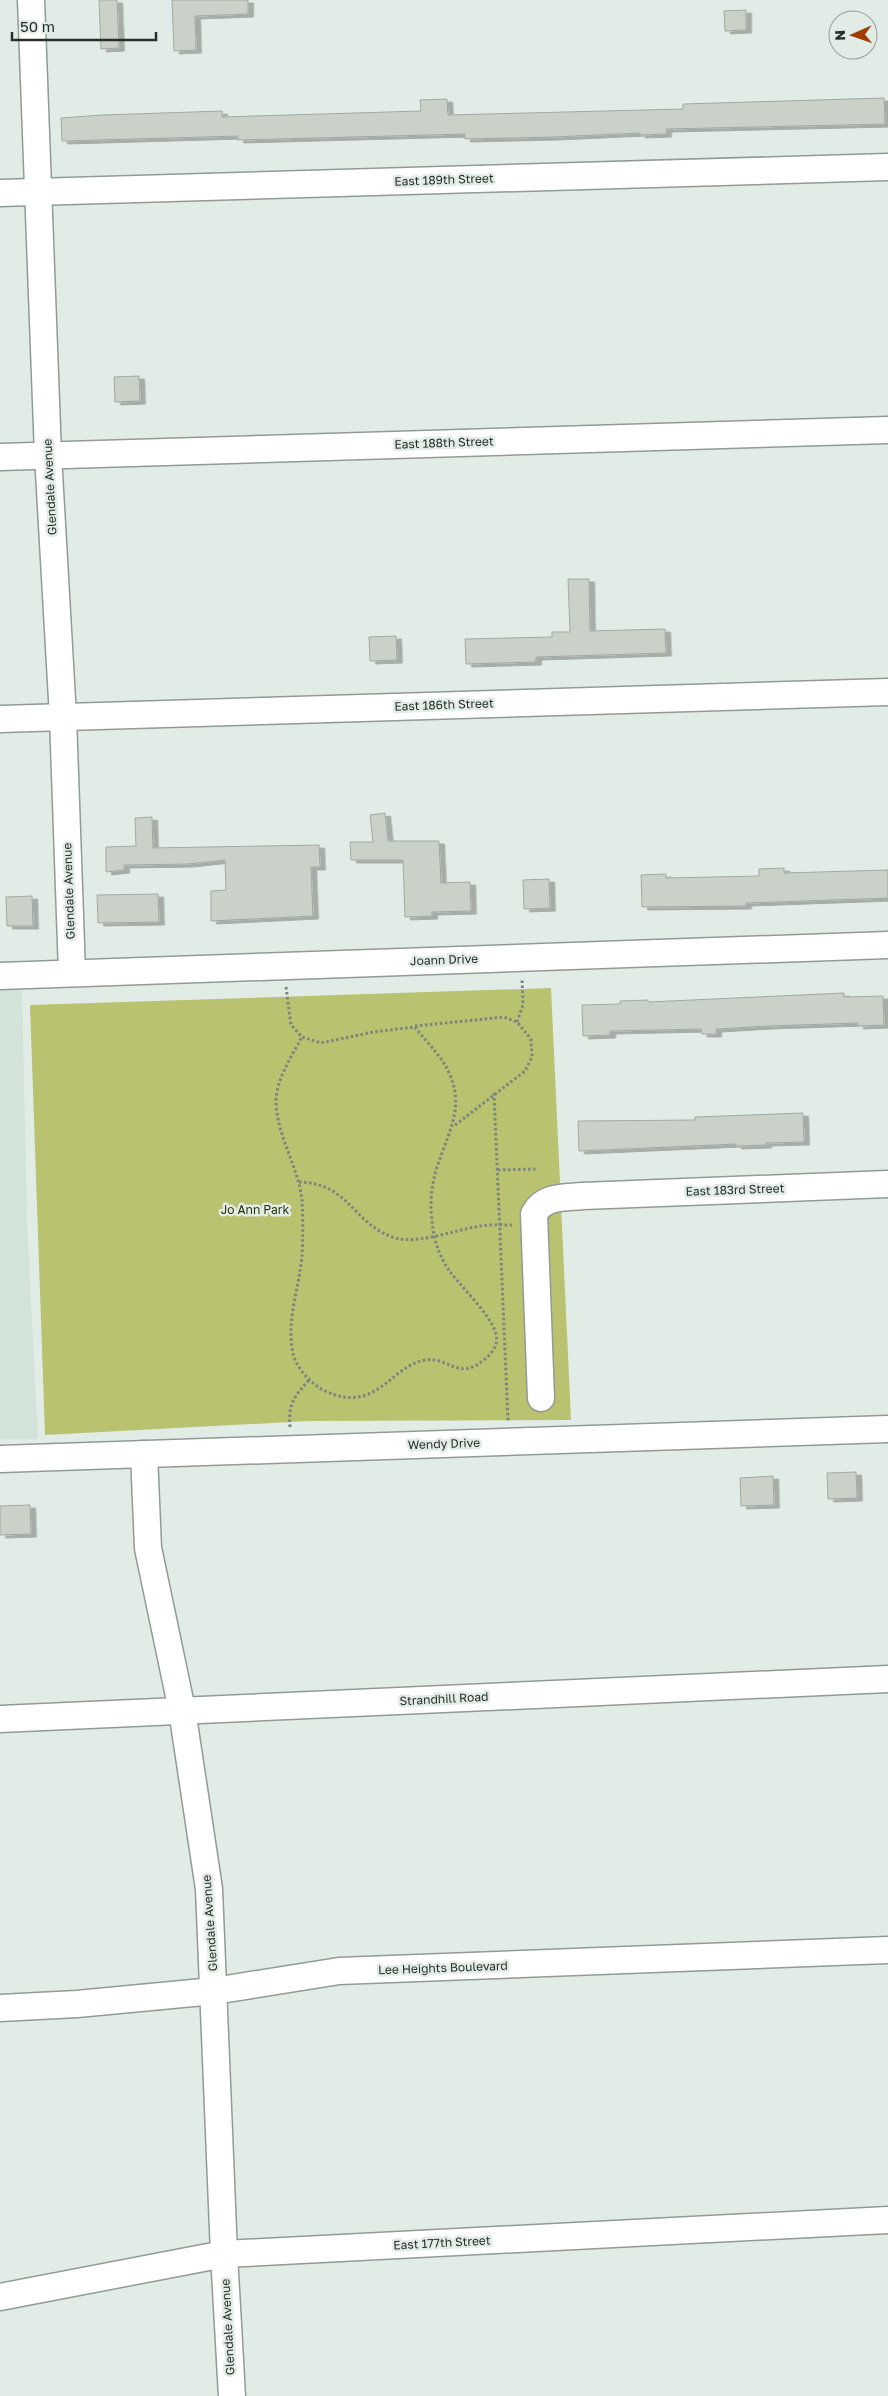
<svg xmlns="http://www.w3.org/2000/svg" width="888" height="2396" font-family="'Golos Text',sans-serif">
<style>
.built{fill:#d2e4d9}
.green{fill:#b9c26e}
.building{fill:#cad1c8;stroke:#a3a9a1;filter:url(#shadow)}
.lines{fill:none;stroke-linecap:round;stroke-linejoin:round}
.minor-casing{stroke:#919b95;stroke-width:29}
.path{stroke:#7d8480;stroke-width:3;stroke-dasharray:2.5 2.5;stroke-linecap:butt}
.minor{stroke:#fff;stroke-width:26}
.labels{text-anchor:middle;stroke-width:5;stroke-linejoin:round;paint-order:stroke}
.street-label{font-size:12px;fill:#292d2b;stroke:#e2ece6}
.park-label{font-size:12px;fill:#2e3207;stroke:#e2ece6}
</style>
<defs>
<filter id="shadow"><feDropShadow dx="5.5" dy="3" stdDeviation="0" flood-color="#0004"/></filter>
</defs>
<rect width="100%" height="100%" fill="#e2ece6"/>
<!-- built -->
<polygon class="built" points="22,988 27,1220 38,1439 0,1439 0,989"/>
<!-- green -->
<polygon class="green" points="551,988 571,1420 309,1421 45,1435 30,1005"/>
<!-- building -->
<g class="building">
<polygon points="99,0 117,0 119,48 101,49"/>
<polygon points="172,0 248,0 248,14 195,16 196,50 174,51"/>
<polygon points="746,10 746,30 725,31 724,11"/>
<polygon points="884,98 885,124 666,129 666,134 640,135 640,133 553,137 465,139 465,134 238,140 238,136 62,141 61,118 102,115 222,111 222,117 421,111 420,100 447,99 448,115 683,109 683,104"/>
<polygon points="139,376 140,401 115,402 114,377"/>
<polygon points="568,579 589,579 590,631 665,629 666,653 536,657 536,662 466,664 465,639 552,637 552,632 570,632"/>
<polygon points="396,636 397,660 370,661 369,637"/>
<polygon points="385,813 388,841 439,841 441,883 470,882 471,911 432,912 432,916 405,917 403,860 351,860 350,842 373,842 370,815"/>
<polygon points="152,817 153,848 319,845 320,867 311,867 313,916 211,921 211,891 226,890 225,860 188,864 124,865 124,870 106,872 106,847 136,846 135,818"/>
<polygon points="784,868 784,873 888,870 888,898 746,903 746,906 642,907 641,875 666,874 666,878 759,876 759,869"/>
<polygon points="549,879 550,908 524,909 523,880"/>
<polygon points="158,894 159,922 98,923 97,895"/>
<polygon points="32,896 33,926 7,926 6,897"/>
<polygon points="844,993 844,997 883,996 884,1025 858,1026 858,1023 767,1026 716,1029 716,1034 702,1034 701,1029 610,1031 610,1035 583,1036 582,1005 620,1004 620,1001 648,1000 648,1002"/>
<polygon points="803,1113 804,1142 766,1143 766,1145 736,1146 736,1144 579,1151 578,1121 695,1120 695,1117"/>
<polygon points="856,1472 857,1498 828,1499 827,1473"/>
<polygon points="773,1476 774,1505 741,1506 740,1478"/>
<polygon points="30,1505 31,1534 0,1535 0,1506"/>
</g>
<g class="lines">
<!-- minor casing -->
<g class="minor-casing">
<g id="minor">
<polyline points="31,0 48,455 63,717 72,973"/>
<polyline points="0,193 888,167"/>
<polyline points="0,457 888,430"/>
<polyline points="0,719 888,692"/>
<polyline points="0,976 888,945"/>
<path d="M541,1398L534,1214C544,1195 565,1198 583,1196L888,1184"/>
<polyline points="144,1454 148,1548 182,1710 209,1889 224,2254 232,2396"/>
<polyline points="0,1459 888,1429"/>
<polyline points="0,1719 888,1679"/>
<polyline points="0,2008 77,2004 214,1991 339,1971 888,1950"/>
<polyline points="0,2297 224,2254 888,2220"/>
</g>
</g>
<!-- path -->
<g class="path">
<path d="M286,987L291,1025L302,1037L321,1043L373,1032L415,1027C427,1043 442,1056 450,1075C463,1106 451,1127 441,1156C433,1176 429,1198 432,1220C433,1235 437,1250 445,1264C455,1283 503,1323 496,1344C494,1351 487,1358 481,1362C458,1380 447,1356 425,1360C390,1366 377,1415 325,1391C311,1384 296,1368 293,1353C286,1320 299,1289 302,1256C303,1239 303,1218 302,1200C298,1166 277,1136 276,1102C276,1079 292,1056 302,1037"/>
<polyline points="517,1022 523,1005 522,979"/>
<polyline points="415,1026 504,1017 517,1022 531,1039 532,1057 525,1071 454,1126"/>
<polyline points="494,1093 508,1421"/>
<polyline points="498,1170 536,1169"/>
<path d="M299,1182C350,1183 352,1224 395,1238C417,1244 453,1231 475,1227C487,1224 501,1225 513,1225"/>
<path d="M290,1427C288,1403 294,1397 310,1379"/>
</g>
<!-- minor -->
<use href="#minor" class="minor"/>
</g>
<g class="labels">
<!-- street labels -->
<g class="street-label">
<text transform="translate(444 180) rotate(-2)" y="4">East 189th Street</text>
<text transform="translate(444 443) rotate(-2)" y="4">East 188th Street</text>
<text transform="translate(50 487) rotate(-93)" y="4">Glendale Avenue</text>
<text transform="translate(444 705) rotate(-2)" y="4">East 186th Street</text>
<text transform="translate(69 891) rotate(-92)" y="4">Glendale Avenue</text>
<text transform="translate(444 960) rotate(-2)" y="4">Joann Drive</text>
<text transform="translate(735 1190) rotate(-2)" y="4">East 183rd Street</text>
<text transform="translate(444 1444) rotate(-2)" y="4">Wendy Drive</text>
<text transform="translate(444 1699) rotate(-3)" y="4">Strandhill Road</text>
<text transform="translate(210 1923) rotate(-94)" y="4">Glendale Avenue</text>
<text transform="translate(443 1968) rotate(-2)" y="4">Lee Heights Boulevard</text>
<text transform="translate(442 2243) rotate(-3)" y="4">East 177th Street</text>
<text transform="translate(228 2327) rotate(-93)" y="4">Glendale Avenue</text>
</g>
<!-- park labels -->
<g class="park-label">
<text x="255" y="1214">Jo Ann Park</text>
</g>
</g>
<!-- north arrow -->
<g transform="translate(853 35) rotate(268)"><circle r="24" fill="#e2ece6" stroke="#98a09b"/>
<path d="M0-4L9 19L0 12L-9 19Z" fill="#9f3d00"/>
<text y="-8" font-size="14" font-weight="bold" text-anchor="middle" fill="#292d2b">N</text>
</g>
<!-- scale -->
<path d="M12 32v8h144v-8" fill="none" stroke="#292d2b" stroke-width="2.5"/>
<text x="20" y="32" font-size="15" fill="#292d2b" stroke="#e2ece6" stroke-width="4" paint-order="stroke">50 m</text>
</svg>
